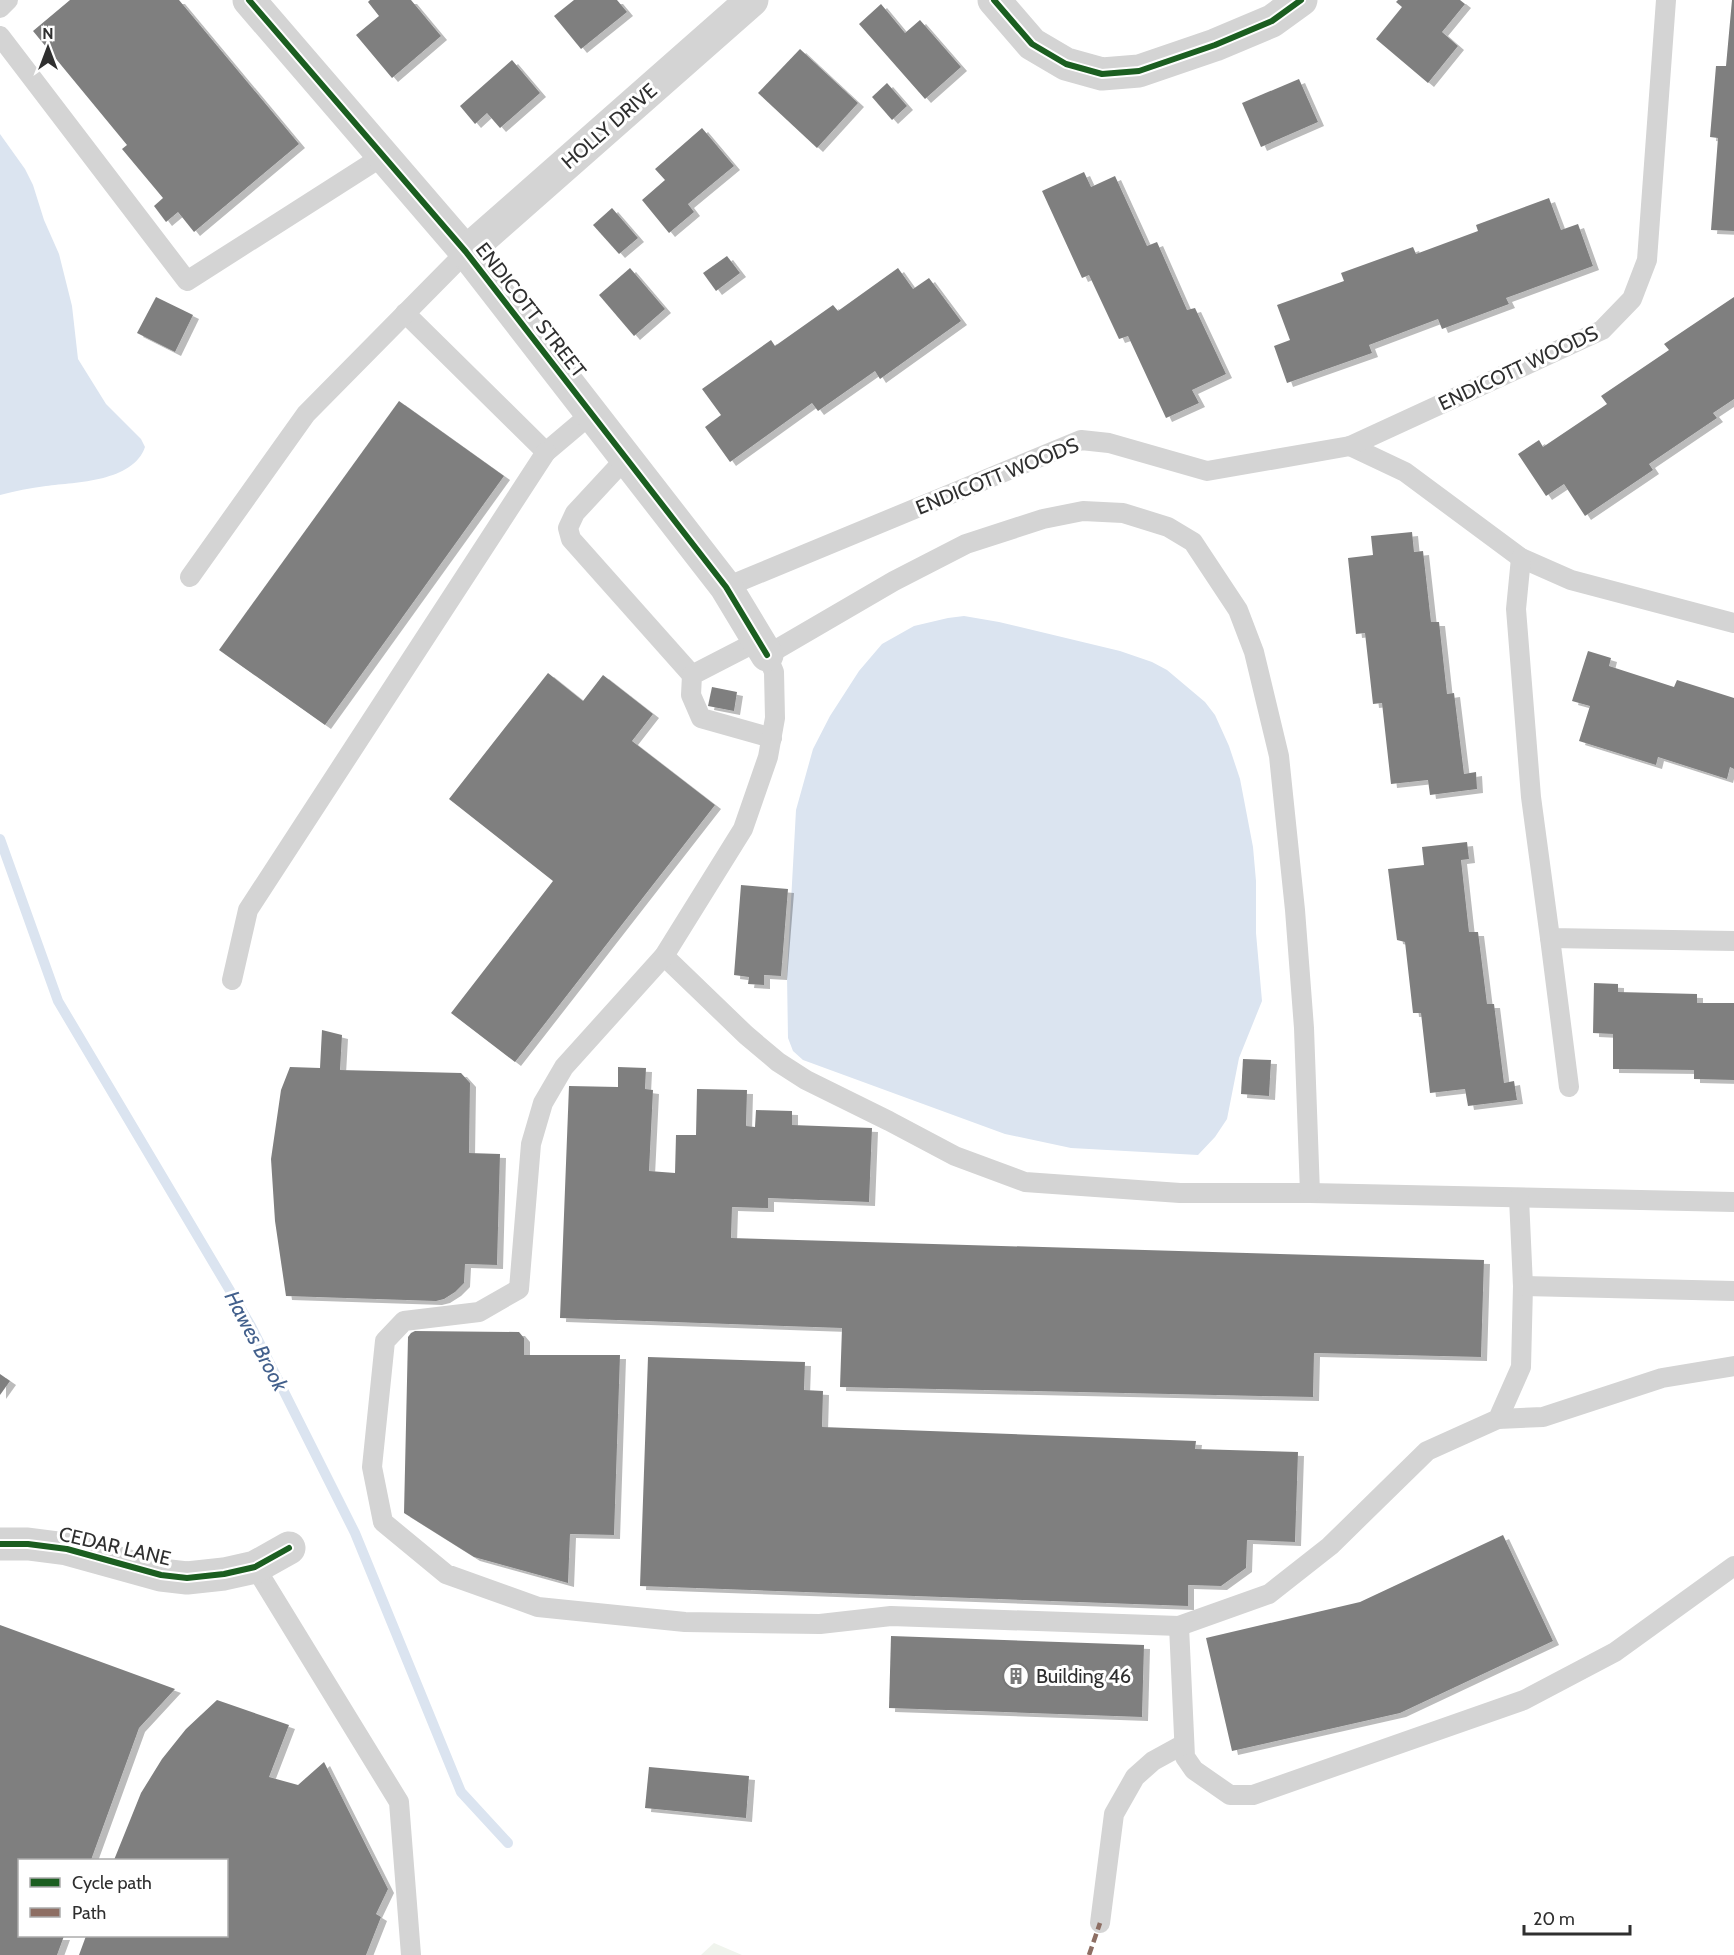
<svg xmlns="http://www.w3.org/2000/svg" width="1734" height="1955" font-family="Cabin,sans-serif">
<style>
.green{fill:#f0f4ed}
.water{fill:#dbe4f0}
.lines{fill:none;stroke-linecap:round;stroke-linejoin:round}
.stream{stroke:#dbe4f0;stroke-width:10}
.building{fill:#7f7f7f;filter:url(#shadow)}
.service{stroke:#d4d4d4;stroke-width:20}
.minor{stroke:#d4d4d4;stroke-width:33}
.quiet{stroke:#8d6e63;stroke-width:4.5;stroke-dasharray:9 4.5;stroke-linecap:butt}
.cycleway-casing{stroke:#fff;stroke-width:10}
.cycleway{stroke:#1b5e20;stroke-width:6}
.labels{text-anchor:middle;stroke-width:6;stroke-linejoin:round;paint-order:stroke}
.street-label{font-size:20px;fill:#2f2f2f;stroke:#fff}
.poi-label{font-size:20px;fill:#2f2f2f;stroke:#fff;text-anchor:start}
.water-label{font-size:21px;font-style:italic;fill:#43608c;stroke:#fff}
</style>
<defs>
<filter id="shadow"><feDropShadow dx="6" dy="4" stdDeviation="0" flood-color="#0004"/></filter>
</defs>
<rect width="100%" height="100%" fill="#fff"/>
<!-- green -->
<polygon class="green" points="714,1943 742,1955 701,1955"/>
<!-- water -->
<g class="water">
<path d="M0,134L25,169L33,185L44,220L59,254L72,306L78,359L106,404L141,439L145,447C133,482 76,482 46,486C30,488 15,491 0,495Z"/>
<polygon points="964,616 999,622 1120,651 1152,662 1167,670 1205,702 1215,715 1229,746 1240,779 1253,847 1256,881 1256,933 1262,1001 1239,1058 1227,1119 1215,1137 1198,1155 1071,1148 1005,1134 803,1060 793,1051 788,1038 787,975 796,810 813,749 830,716 859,671 882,644 914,626 948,618"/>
</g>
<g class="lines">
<!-- stream -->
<polyline class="stream" points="0,839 58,1001 251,1326 355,1533 461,1792 508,1843"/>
</g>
<!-- building -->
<g class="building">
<polygon points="70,0 179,0 299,144 194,232 178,212 166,222 154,206 163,198 122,149 127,145 33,31"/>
<polygon points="370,0 411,0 441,36 392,78 356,35 379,16 368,2"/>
<polygon points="574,0 617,0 627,12 581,49 554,16"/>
<polygon points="1398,0 1460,0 1465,4 1442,32 1458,46 1428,83 1376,39 1402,7 1396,2"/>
<polygon points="1732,0 1734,0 1734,231 1711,230 1718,138 1710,137 1716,66 1726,66"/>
<polygon points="881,4 905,33 920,20 961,67 925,99 859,24"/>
<polygon points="800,49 858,103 817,148 758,93"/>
<polygon points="512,60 540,93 500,128 487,113 475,124 460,106"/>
<polygon points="1299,79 1318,122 1261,147 1242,103"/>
<polygon points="887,83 907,106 892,120 872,97"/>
<polygon points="702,128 734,166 688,204 694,212 669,233 642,200 665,180 655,169"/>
<polygon points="1084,172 1091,187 1115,176 1147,246 1157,242 1187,310 1195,308 1226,374 1192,390 1199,403 1166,418 1128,336 1119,339 1089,275 1082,278 1042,191"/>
<polygon points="1549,198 1561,230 1578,224 1593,266 1506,298 1509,304 1442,329 1438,319 1369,345 1372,353 1287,383 1274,346 1290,340 1277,305 1344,281 1341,273 1413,247 1416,254 1478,231 1476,225"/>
<polygon points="612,208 638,238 619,254 593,225"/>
<polygon points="727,256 740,273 716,291 703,273"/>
<polygon points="630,268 665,309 634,336 599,295"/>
<polygon points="898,268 913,289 929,278 961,321 880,379 875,371 818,411 812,403 730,462 705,427 721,415 702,389 771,340 775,346 833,305 838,311"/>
<polygon points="156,297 193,315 175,352 137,333"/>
<polygon points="1734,297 1734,399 1713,413 1717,418 1649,464 1653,470 1585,516 1564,484 1546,496 1518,454 1539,440 1543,447 1607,404 1601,396 1669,350 1664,344"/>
<polygon points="399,401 504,476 325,725 219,650"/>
<polygon points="1412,532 1414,552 1423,551 1431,622 1439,622 1447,694 1454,693 1464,774 1476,772 1477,789 1430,795 1428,780 1391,784 1382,703 1373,704 1365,633 1356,634 1348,558 1373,555 1371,536"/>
<polygon points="1588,651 1611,658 1609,666 1674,687 1677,680 1734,698 1734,769 1730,767 1727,779 1658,757 1656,765 1579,741 1590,706 1572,701"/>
<polygon points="548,673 583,701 603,675 653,714 632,741 715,805 515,1062 451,1013 553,881 449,799"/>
<polygon points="712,687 737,692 734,711 708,706"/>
<polygon points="1467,842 1469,859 1461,860 1469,932 1478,932 1487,1004 1494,1004 1504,1083 1514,1081 1517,1100 1468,1106 1465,1089 1430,1093 1421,1013 1413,1013 1405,942 1397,940 1388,869 1424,865 1422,847"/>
<polygon points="741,885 788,889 781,976 764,975 764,985 748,984 749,977 734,975"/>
<polygon points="1594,983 1618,984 1618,992 1697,994 1697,1003 1734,1003 1734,1080 1694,1079 1694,1070 1613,1069 1613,1034 1593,1033"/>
<polygon points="322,1030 342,1035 340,1070 461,1073 470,1083 469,1153 500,1154 497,1265 465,1264 464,1283 455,1292 444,1299 436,1301 286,1296 275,1221 271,1159 281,1090 290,1067 320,1068"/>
<polygon points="1243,1059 1271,1060 1269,1096 1241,1094"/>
<polygon points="618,1067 646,1068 645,1089 653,1090 649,1171 675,1173 676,1135 696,1135 697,1089 747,1090 746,1126 755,1127 756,1110 792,1111 792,1125 872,1128 869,1202 768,1198 768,1208 732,1207 731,1238 1484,1260 1481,1357 1314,1353 1313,1397 840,1387 842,1328 560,1318 569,1086 618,1087"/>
<polygon points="415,1331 519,1332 524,1338 524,1355 620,1355 614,1535 570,1534 568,1583 474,1557 404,1513 408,1337 411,1333"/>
<polygon points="648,1357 805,1362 804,1390 823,1391 822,1427 1196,1441 1195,1449 1298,1452 1295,1542 1247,1540 1246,1568 1221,1586 1188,1585 1188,1606 640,1586"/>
<polygon points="0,1374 10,1381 0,1395"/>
<polygon points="1503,1535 1553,1641 1400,1713 1232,1751 1206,1638 1360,1602"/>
<polygon points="0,1625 175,1689 139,1728 91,1860 20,1860 20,1936 64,1936 57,1955 0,1955"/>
<polygon points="891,1636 1144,1645 1142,1717 889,1708"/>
<polygon points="217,1700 289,1725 269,1777 298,1785 324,1762 388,1889 376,1914 381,1917 366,1955 79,1955 86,1936 226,1936 226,1860 114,1860 141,1793 162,1759 186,1729"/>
<polygon points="649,1767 749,1776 746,1818 645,1808"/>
</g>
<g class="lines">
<!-- service -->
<g class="service">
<polyline points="0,8 8,0"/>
<polyline points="0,36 187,281 383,156"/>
<polyline points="405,313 546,452 591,414"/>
<polyline points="1350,446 1405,472 1521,558 1571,580 1734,623"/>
<polyline points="626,458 575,513 568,528 571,539 692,675"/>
<polyline points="1521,558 1516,609 1531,797 1550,938 1734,941"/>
<polyline points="190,577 306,414 466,252"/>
<polyline points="726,587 1081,440 1109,443 1207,471 1350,446 1602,330 1632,299 1647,260 1666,0"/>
<polyline points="758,641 692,675 691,695 701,718 772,738"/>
<polyline points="1550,938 1569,1087"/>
<polyline points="664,956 746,1035 778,1062 806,1080 889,1121 955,1156 1025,1182 1180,1193 1310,1193 1734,1202"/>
<polyline points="232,980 248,910 546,452"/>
<polyline points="1310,1193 1304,1028 1295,910 1279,756 1254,652 1238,610 1193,542 1168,527 1123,513 1083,511 1043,519 966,544 894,581 767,655 774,672 775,718 768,757 743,829 664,956 564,1067 543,1103 531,1144 519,1289 479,1312 404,1321 385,1341 372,1467 383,1522 446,1574 538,1607 685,1622 820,1624 891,1616 1179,1626 1269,1594 1330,1546 1427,1451 1498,1419 1521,1367 1523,1286 1519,1198"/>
<polyline points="1523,1286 1734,1291"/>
<polyline points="1498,1419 1543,1417 1662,1378 1734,1366"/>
<polyline points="255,1567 399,1802 411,1955"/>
<polyline points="1179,1626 1185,1757 1194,1770 1230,1795 1253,1795 1524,1700 1615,1652 1734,1566"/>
<polyline points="1100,1923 1114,1814 1135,1777 1153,1761 1184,1744"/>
</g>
<!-- minor -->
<g class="minor">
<polyline points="249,0 466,252 726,587 767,655"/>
<polyline points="994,0 1032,44 1066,64 1102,74 1139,71 1215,45 1272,21 1301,0"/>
<polyline points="466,252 752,0"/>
<polyline points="0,1544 28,1544 67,1549 161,1575 187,1578 224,1574 255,1567 289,1548"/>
</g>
<!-- quiet -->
<polyline class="quiet" points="1089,1955 1100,1923"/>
<!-- cycleway casing -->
<g class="cycleway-casing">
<g id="cycleway">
<polyline points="249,0 466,252 726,587 767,655"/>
<polyline points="994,0 1032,44 1066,64 1102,74 1139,71 1215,45 1272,21 1301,0"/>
<polyline points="0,1544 28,1544 67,1549 161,1575 187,1578 224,1574 255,1567 289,1548"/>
</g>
</g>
<!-- cycleway -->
<use href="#cycleway" class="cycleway"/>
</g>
<!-- icons -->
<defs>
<g id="building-ring" transform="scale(1.35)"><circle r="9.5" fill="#fff" stroke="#787878" stroke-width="1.5"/><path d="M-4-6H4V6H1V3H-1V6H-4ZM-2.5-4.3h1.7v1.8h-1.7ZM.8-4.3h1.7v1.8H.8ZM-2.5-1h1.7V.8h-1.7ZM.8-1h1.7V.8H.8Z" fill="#787878"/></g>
</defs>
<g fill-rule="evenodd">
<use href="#building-ring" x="1016" y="1676"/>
</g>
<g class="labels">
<!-- street labels -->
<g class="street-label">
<text transform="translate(609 126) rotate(-41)" y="7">HOLLY DRIVE</text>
<text transform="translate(531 310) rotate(52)" y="7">ENDICOTT STREET</text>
<text transform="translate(1518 368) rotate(-25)" y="7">ENDICOTT WOODS</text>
<text transform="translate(997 476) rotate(-22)" y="7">ENDICOTT WOODS</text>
<text transform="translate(115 1546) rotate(13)" y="7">CEDAR LANE</text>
</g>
<!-- poi labels -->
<g class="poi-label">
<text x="1036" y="1683">Building 46</text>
</g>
<!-- water labels -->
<g class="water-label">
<text transform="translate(256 1341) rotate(62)" y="7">Hawes Brook</text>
</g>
</g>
<!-- legend -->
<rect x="18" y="1859" width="210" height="78" fill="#ffffff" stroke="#acacac" stroke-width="1.5"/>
<rect x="30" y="1878" width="30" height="9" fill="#1b5e20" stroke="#acacac" stroke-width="1.5"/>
<text x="72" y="1889" font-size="18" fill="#2f2f2f">Cycle path</text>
<rect x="30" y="1908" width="30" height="9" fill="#8d6e63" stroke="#acacac" stroke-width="1.5"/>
<text x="72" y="1919" font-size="18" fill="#2f2f2f">Path</text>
<!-- north arrow -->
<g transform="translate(48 48)" stroke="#ffffff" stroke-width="4.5" paint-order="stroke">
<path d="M0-4.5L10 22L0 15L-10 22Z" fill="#2f2f2f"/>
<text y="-9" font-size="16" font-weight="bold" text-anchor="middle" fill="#2f2f2f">N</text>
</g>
<!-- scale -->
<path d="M1524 1925v9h106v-9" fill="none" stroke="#2f2f2f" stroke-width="3"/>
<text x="1533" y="1925" font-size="18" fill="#2f2f2f" stroke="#ffffff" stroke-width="4.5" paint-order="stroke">20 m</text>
</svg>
